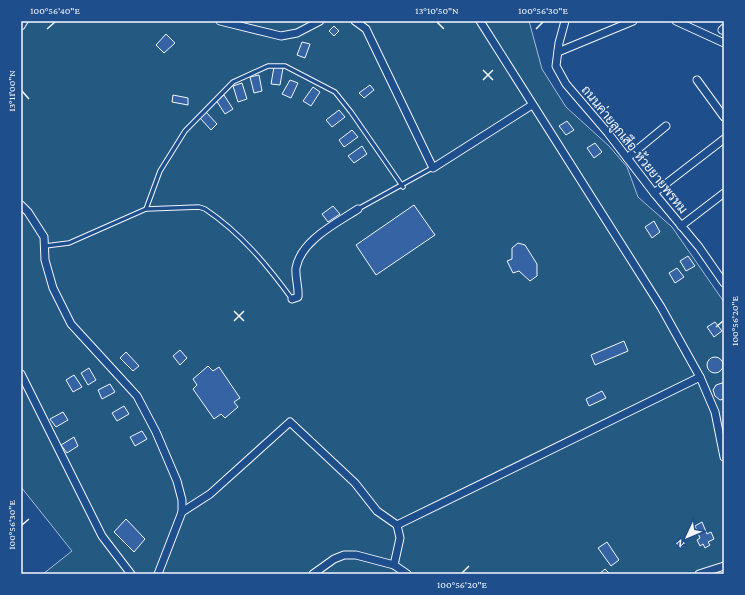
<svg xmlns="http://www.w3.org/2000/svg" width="745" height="595" font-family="'Crimson Pro',Sarabun,serif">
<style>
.green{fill:#245a82;stroke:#a8bbd7}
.building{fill:#3563a3;stroke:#f2f6ff}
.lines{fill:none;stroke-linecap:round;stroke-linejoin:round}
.lane-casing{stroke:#f2f6ff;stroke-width:5.5}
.street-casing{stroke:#f2f6ff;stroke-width:9}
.lane{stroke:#1f4e8c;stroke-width:3.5}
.street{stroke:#1f4e8c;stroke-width:7}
.ticks{fill:none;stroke:#f2f6ff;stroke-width:1.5}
.labels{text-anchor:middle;stroke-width:3;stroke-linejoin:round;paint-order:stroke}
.street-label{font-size:13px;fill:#f2f6ff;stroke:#1f4e8c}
.neatline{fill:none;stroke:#f2f6ff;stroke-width:1.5}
.ticks-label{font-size:10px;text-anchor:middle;fill:#f2f6ff}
</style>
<rect width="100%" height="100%" fill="#1f4e8c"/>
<!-- green -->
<polygon class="green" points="21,21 529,21 542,69 566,107 609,146 627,167 638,197 672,227 724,302 724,574 43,574 72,551 21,487"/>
<!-- building -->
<g class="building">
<polygon points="334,26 339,31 334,36 329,31"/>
<polygon points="166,34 175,43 164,53 156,45"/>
<polygon points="302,42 310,44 305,58 297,55"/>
<polygon points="274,67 283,68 280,85 271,84"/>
<polygon points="259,75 262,91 254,93 250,77"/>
<polygon points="290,80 298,83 291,98 282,94"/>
<polygon points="242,83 247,99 238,102 233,86"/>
<polygon points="370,85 374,90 364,98 359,93"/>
<polygon points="313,87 320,92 311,106 303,101"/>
<polygon points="173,95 188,98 188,105 172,102"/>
<polygon points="224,95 233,109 225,114 216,100"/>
<polygon points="339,110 345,117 332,127 326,120"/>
<polygon points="206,112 217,124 211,130 200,118"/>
<polygon points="567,121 574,130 566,135 559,126"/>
<polygon points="352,130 358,137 344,147 339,140"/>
<polygon points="595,143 602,152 594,158 587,148"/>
<polygon points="362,146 367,154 354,163 348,156"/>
<polygon points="414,205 435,235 376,275 356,245"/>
<polygon points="333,206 340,214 328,222 322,214"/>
<polygon points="654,221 660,232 652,238 645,227"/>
<polygon points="518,243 525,245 537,264 537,276 530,281 519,271 513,273 507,261 512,259 512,248"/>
<polygon points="688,256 695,266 686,271 680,261"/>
<polygon points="677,268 684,277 675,283 669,273"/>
<polygon points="715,322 722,331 714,337 707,327"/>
<polygon points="624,341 628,351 595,365 591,355"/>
<polygon points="180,350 187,358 180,365 173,356"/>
<polygon points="126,352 139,366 133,371 120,358"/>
<circle cx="715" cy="365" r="8"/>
<polygon points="208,366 213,371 219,367 240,398 234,402 238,407 225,418 221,414 214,419 193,389 197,385 193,379"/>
<polygon points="89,368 96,380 88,385 81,373"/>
<polygon points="74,375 82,387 73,392 66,380"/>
<polygon points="722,383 724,384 724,399 720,400 715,396 713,390 716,385"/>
<polygon points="110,384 115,392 102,399 98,390"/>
<polygon points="602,391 606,398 589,406 586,399"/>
<polygon points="124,406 129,414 117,421 112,413"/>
<polygon points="63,412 68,420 56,427 50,419"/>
<polygon points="142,431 147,439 135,446 130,437"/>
<polygon points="74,437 78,446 67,453 61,445"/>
<polygon points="126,519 145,539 134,552 114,532"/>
<polygon points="702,522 707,534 711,532 714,539 708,542 710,545 705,548 703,544 700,546 697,540 700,538 695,526"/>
<polygon points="607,542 619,560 611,566 598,548"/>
<polygon points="605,569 610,574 599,574"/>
</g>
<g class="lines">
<!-- lane casing -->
<g class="lane-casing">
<g id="lane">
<path d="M146,209L199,207L205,209C241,233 267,265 292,299"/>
<polyline points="358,209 432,168"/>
<polyline points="45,246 69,243 146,209 160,171 185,131 233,82 268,66 285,66 335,92 351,112 403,187"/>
</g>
</g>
<!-- street casing -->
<g class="street-casing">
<g id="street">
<polyline points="220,21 281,36 297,33 320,21"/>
<polyline points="355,21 366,29 433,168 532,105"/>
<polyline points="480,21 661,307 700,377 715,412 724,457"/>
<polyline points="565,21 559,43 556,66 566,84 608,133 654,193 699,247 724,283"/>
<polyline points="676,21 724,43"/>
<polyline points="21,26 24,21"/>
<polyline points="722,30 724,28"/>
<polyline points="558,52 633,21"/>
<polyline points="697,80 724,117"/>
<polyline points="627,158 666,126"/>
<polyline points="654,193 724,139"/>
<polyline points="21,205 28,212 44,237 45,260 53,288 71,324 137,396 156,432 177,481 182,500 182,512 158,574"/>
<polyline points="681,226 724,193"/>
<path d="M292,299L298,297C299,287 295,278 296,268C301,240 337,223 358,209"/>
<polyline points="21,374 102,536 131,574"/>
<polyline points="182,512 210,494 290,422 355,483 377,511 397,525 400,538 394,565"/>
<polyline points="397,525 700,377"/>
<polyline points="313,574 334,559 344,555 356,555 394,565 407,574"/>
<polyline points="699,574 724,566"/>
</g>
</g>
<!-- lane -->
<use href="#lane" class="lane"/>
<!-- street -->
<use href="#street" class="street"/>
</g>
<!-- ticks -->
<path class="ticks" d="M437,22L444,29M47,29L55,22M536,29L543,22M483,70L493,80M483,80L493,70M22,91L29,99M234,311L244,321M234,321L244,311M716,327L723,321M22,525L29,519M462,573L469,566"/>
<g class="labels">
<!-- street labels -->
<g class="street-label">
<text transform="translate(635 149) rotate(51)" y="5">ถนนค่ายลูกเสึอ-ห้วยยายพรหม</text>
</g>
</g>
<!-- border -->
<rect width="745" height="595" fill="none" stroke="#1f4e8c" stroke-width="44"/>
<!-- north arrow -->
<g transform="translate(687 537) rotate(226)" stroke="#1f4e8c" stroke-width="3" paint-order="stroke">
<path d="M0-3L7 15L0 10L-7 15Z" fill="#f2f6ff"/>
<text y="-6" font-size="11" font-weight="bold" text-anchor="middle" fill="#f2f6ff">N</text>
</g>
<rect x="22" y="22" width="701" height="551" class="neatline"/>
<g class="ticks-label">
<text x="55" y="14">100°56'40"E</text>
<text x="437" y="14">13°10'50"N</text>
<text x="543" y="14">100°56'30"E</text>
<text transform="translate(11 91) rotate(-90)" y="4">13°11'00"N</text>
<text transform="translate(734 321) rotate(-90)" y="4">100°56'20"E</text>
<text transform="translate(11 525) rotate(-90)" y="4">100°56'30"E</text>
<text x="462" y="588">100°56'20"E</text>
</g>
</svg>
